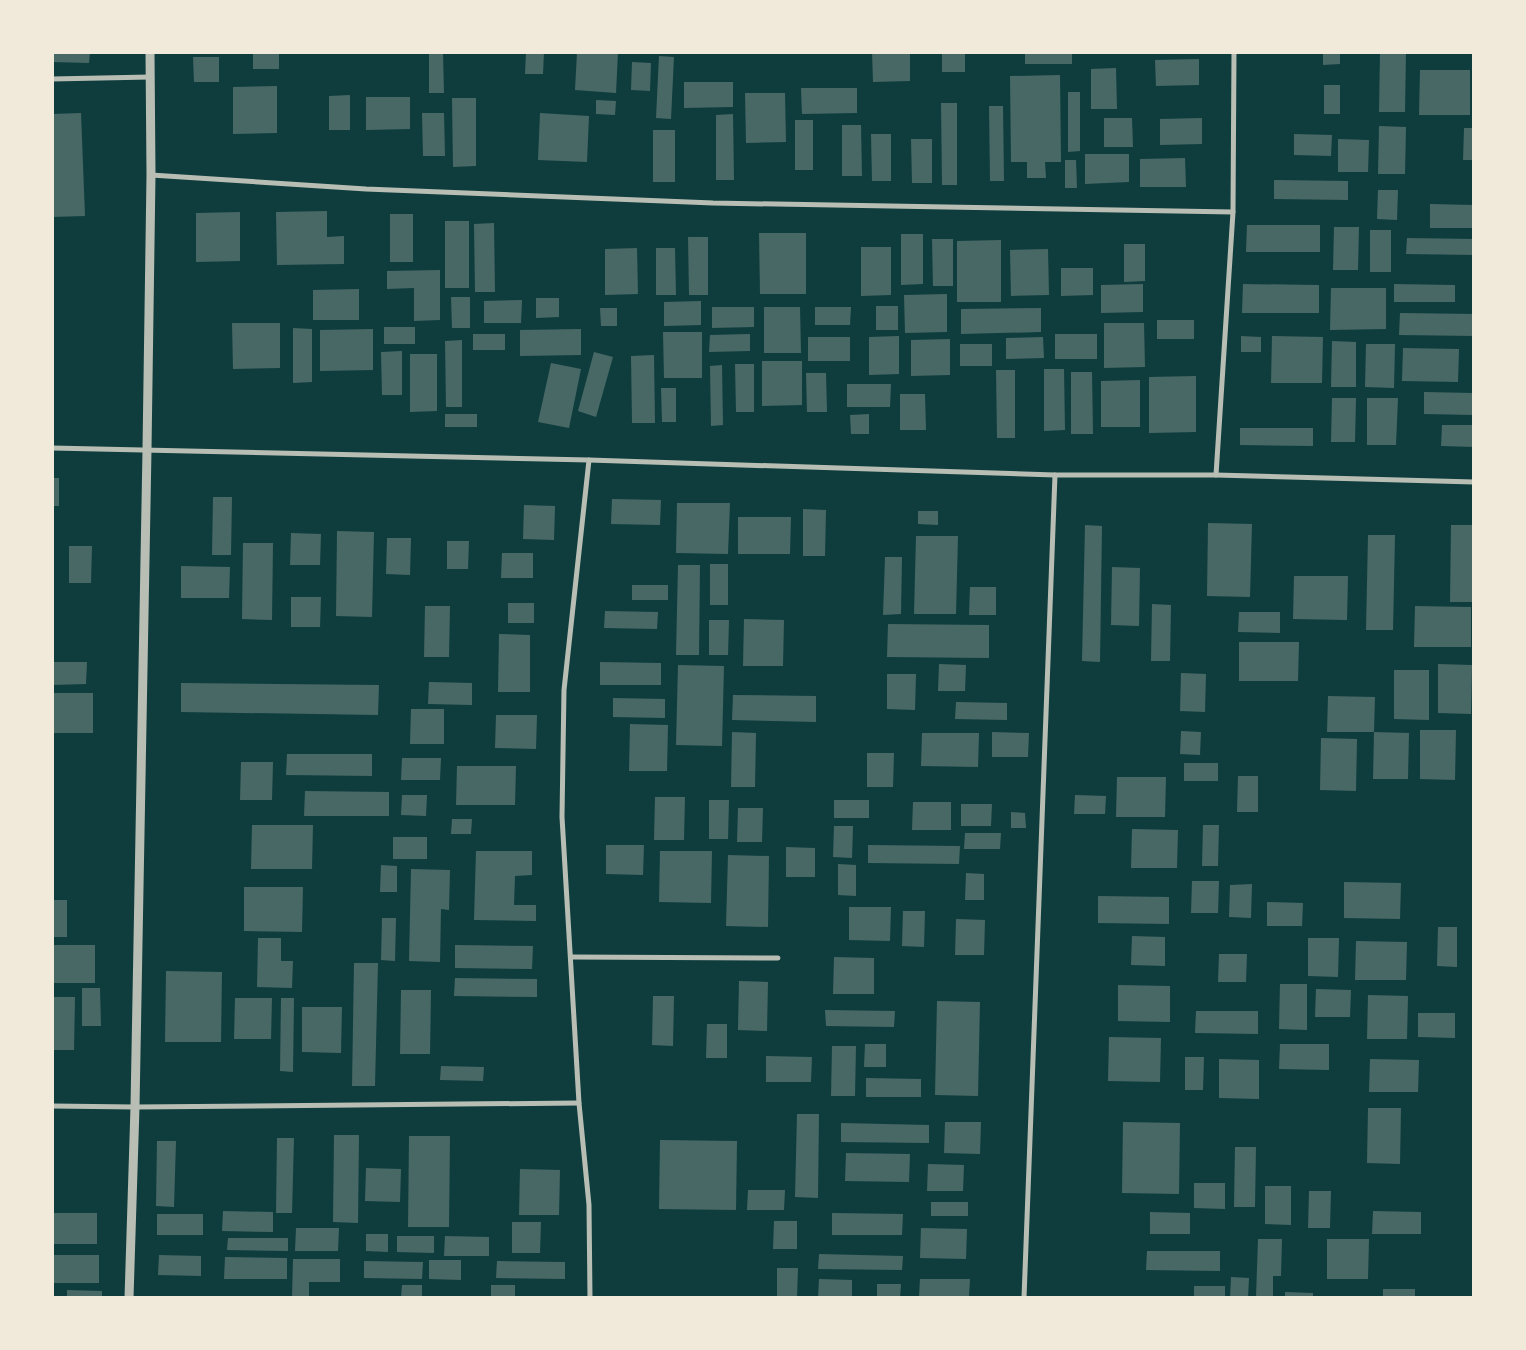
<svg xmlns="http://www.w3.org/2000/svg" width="1526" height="1350" font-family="Rubik,sans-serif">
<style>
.building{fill:#486865}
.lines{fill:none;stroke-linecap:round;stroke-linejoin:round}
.minor{stroke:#b8beb3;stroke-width:5}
.tertiary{stroke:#b8beb3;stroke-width:9}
</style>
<rect width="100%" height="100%" fill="#0f3d3e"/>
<!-- building -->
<g class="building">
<polygon points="52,52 90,52 89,63 52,62"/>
<rect x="253" y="52" width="26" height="17"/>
<polygon points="429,52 443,52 444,93 429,93"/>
<polygon points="526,52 544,52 543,74 525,74"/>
<polygon points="577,52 618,52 616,93 575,90"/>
<polygon points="872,52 910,52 910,81 873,82"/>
<rect x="942" y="52" width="23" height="20"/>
<rect x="1025" y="52" width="47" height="12"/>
<polygon points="1323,52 1340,52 1340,64 1323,65"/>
<polygon points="1380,52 1406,52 1405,112 1379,112"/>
<polygon points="659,56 674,57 671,119 656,118"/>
<polygon points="193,57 219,57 219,82 194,82"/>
<polygon points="1199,59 1199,85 1156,86 1155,60"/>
<polygon points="632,62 651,63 650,91 631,90"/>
<polygon points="1116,68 1117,109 1091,109 1091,69"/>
<polygon points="1420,70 1470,70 1470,115 1419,115"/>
<polygon points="1060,75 1061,162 1045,162 1046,178 1027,178 1027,162 1011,162 1010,76"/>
<polygon points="684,82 733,82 733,107 684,108"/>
<rect x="1324" y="85" width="16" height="29"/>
<polygon points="277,86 277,133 233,134 233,87"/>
<polygon points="801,88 857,88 857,113 802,114"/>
<polygon points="1068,92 1080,92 1080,151 1068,152"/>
<polygon points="745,93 785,93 786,142 746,143"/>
<polygon points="350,95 350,130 329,130 329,96"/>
<polygon points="366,97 410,97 410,129 366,130"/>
<polygon points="452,98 476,98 476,166 453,167"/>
<polygon points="596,100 616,101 615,115 596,114"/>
<polygon points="941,103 957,103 957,185 942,185"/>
<polygon points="989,106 1003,106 1004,181 990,181"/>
<polygon points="81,113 85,216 52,217 52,114"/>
<polygon points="422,113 444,113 445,156 423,156"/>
<polygon points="540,113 589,116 587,162 538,160"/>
<polygon points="733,114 734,180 716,180 716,115"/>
<polygon points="1104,118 1132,118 1133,147 1104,147"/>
<polygon points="1202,118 1202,144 1160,145 1160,119"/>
<rect x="795" y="120" width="18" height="50"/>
<polygon points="842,125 861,125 862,176 842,176"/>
<polygon points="1379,126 1406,127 1405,174 1378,174"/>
<polygon points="1464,128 1474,128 1474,160 1463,160"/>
<rect x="653" y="130" width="22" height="52"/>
<polygon points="871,134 891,134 891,181 872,181"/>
<polygon points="1294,134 1332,135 1331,156 1294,155"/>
<polygon points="911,139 932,139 932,183 912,183"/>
<polygon points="1338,139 1369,140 1368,172 1338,172"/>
<polygon points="1085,154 1129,154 1129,182 1085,184"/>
<polygon points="1185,158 1186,187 1140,187 1140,159"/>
<polygon points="1065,160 1076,160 1077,188 1065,188"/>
<polygon points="1274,180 1348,181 1348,200 1274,199"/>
<polygon points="1378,190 1398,190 1397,220 1377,219"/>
<polygon points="1430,204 1474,205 1474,228 1430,228"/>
<polygon points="327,211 327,237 344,236 344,264 277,265 276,212"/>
<polygon points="240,212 240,261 196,262 196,213"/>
<rect x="390" y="214" width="23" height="48"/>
<rect x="445" y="221" width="24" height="67"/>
<polygon points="494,223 495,292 475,292 474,224"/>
<polygon points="1247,225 1320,225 1320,252 1246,252"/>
<polygon points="1334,227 1359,227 1358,270 1333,270"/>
<rect x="1370" y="230" width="21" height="42"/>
<polygon points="759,233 806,233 806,294 760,294"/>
<polygon points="901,234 923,234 923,284 901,285"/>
<polygon points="688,237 708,237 708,295 689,295"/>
<polygon points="1407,238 1474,239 1474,255 1406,254"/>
<polygon points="932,239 953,239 953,286 933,286"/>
<polygon points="1001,240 1001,302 957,302 957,241"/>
<polygon points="1124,244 1145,244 1145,281 1124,282"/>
<polygon points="861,247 891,247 891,295 861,296"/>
<polygon points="637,248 638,294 605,295 605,249"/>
<polygon points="656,248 675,248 676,295 656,295"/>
<polygon points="1048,249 1049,295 1011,296 1010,250"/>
<polygon points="1061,268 1093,268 1093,295 1061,296"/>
<polygon points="440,270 440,320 414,321 414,288 387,289 387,271"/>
<polygon points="1143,284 1143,312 1101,313 1101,285"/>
<polygon points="1243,284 1319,285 1319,313 1242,313"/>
<polygon points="1394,284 1455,285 1455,302 1394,302"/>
<polygon points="1331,288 1386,288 1386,329 1330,330"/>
<polygon points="359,289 359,320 313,320 313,290"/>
<polygon points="947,294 947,332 905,333 904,295"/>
<polygon points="451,297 470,297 470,328 452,328"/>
<polygon points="536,298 559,298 559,317 536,318"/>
<polygon points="522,300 521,323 484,323 484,301"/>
<polygon points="701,301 701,325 664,326 664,302"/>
<rect x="876" y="306" width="22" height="24"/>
<polygon points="712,307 754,307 754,327 712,328"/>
<polygon points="764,307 800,307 801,353 764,353"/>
<polygon points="815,307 851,307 850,325 815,325"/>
<polygon points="600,308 617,308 617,326 601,326"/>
<polygon points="1041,308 1041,332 961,334 961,309"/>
<polygon points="1400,313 1474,314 1474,336 1399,335"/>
<rect x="1157" y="320" width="37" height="19"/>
<polygon points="232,323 280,323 280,368 233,369"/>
<polygon points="1104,323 1144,323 1145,367 1104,368"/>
<rect x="384" y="327" width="31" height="17"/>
<polygon points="293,328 312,329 312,382 293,383"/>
<polygon points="373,329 373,370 320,371 320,330"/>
<polygon points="581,329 581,355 520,356 520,330"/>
<polygon points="663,332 702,332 702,378 664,378"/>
<rect x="473" y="334" width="32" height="16"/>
<polygon points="750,334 750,351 709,352 710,335"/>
<rect x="1055" y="334" width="42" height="25"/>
<polygon points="899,336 899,374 869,375 869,337"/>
<polygon points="1241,336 1261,337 1261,352 1241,352"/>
<polygon points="1272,336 1323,337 1322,383 1271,383"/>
<rect x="808" y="337" width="42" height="24"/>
<polygon points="1043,337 1044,358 1006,359 1006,338"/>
<polygon points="950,339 950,375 911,376 911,340"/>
<polygon points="462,340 462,407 446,407 445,341"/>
<polygon points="1332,341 1356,342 1356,387 1331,387"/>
<rect x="960" y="344" width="32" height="22"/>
<polygon points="1366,344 1395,344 1394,388 1365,387"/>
<polygon points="1403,348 1459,349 1458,382 1402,381"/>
<polygon points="402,351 402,395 382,395 381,352"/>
<polygon points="594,352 613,357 596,417 578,411"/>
<polygon points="410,354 437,354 437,411 410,412"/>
<polygon points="654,355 655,423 632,423 631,356"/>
<polygon points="762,361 802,361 802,405 762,406"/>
<polygon points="551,363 581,369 569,428 538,422"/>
<polygon points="735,364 754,364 754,412 736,412"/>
<polygon points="722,365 723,425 711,426 710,366"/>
<polygon points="1044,369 1064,369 1065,430 1044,431"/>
<polygon points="996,370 1015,370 1015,438 997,438"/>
<polygon points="1071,372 1092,372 1093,434 1071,434"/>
<polygon points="806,373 826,373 827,412 807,412"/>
<polygon points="1196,376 1196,432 1149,433 1149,377"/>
<polygon points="1140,380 1140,427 1101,427 1101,381"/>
<polygon points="847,384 891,384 890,407 847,407"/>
<polygon points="661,388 676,388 676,422 662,422"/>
<polygon points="1424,392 1474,393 1474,415 1424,414"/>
<polygon points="900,394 925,394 926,430 900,430"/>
<polygon points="1332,398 1356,398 1355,442 1331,442"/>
<polygon points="1367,398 1398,398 1396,445 1367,445"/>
<rect x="445" y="414" width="32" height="13"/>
<polygon points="869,414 869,434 851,434 850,415"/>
<polygon points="1442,425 1474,425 1474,447 1441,446"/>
<polygon points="1240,428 1313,428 1313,446 1240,445"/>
<rect x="52" y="478" width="7" height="28"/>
<polygon points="213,497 232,497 231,555 212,555"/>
<polygon points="612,499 661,500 660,525 611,524"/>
<polygon points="677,503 730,503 728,554 676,553"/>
<polygon points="524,505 555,506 554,540 523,539"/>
<polygon points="803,509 826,510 825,556 803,556"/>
<polygon points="918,511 938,511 938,525 918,524"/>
<polygon points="738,517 791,517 790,554 738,554"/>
<polygon points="1208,523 1252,524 1250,597 1207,596"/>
<polygon points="1085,525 1102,526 1100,662 1082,661"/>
<polygon points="1451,525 1474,525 1474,602 1450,602"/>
<polygon points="337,531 374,532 372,617 336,616"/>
<polygon points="291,533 321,534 320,565 290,565"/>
<polygon points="1368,535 1395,535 1393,630 1366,630"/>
<polygon points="916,536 958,536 956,614 914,614"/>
<polygon points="387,538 411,538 410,575 386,574"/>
<polygon points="447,541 469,541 468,569 447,569"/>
<polygon points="243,543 273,543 272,620 242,619"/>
<polygon points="69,546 92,546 91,583 69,583"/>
<polygon points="502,553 533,553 533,578 501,578"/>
<polygon points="885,557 902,557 901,614 883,615"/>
<rect x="710" y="564" width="18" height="41"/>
<polygon points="678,565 700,565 699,655 676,655"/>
<polygon points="181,566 230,567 229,598 181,598"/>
<polygon points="1112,567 1140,568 1139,626 1111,625"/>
<polygon points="1294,576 1348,576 1347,620 1293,619"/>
<rect x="632" y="585" width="36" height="15"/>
<polygon points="970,587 996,587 996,615 969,615"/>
<polygon points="291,597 321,597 320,627 291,627"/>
<rect x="508" y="603" width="26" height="20"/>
<polygon points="1152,604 1171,605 1170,661 1151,661"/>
<polygon points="425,606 450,606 449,657 424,657"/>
<polygon points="1415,606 1471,607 1471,647 1414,647"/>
<polygon points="605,611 658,612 657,629 604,628"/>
<polygon points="1239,612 1280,612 1280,633 1238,632"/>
<polygon points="744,619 784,620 783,666 743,666"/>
<polygon points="709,620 729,620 728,655 709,655"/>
<polygon points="888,624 989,625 989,658 887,657"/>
<polygon points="499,634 530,635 530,692 498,692"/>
<polygon points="1239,642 1299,642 1298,681 1239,681"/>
<polygon points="52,662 87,662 86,684 52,685"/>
<polygon points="600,662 661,663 661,685 600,685"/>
<polygon points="939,664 966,665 965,691 938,691"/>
<polygon points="1438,664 1472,665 1471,714 1438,713"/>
<polygon points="678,665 724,666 722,746 676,745"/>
<polygon points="1394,670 1429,670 1429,720 1394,719"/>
<polygon points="1181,673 1206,674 1205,712 1180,711"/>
<polygon points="887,674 916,674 915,710 887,709"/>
<polygon points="429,682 472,683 472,705 428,704"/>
<polygon points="181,683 379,685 378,715 181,712"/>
<rect x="52" y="693" width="41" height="40"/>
<polygon points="733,695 816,696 816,722 732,720"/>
<polygon points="1328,696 1375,697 1374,732 1327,732"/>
<polygon points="613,698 665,699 665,718 613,717"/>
<polygon points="956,702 1007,703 1007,720 955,719"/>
<polygon points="411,709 444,709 444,744 410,744"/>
<polygon points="496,715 537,715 536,749 495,748"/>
<polygon points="630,724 668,725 667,771 629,771"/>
<polygon points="1420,730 1456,730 1455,780 1420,779"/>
<polygon points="1181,731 1201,732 1200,755 1180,754"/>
<polygon points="732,732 756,733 755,787 731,787"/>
<polygon points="992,732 1029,733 1028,757 992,757"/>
<polygon points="1374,732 1409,733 1408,779 1373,779"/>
<polygon points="922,733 979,733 978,767 921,766"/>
<polygon points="1321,738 1357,739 1356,791 1320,790"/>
<polygon points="867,753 894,753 893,787 867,787"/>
<polygon points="287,754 372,754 372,776 286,775"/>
<polygon points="402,758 441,758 440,780 401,780"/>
<polygon points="241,762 273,762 272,800 240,800"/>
<rect x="1184" y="763" width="34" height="18"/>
<polygon points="457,766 516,766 515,805 456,805"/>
<polygon points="1238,776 1258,776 1258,812 1237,812"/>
<polygon points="1117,777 1166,777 1165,817 1116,817"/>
<polygon points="305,791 389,792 389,816 304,816"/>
<polygon points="402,795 427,795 426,816 401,815"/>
<polygon points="1075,795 1106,796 1105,814 1074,814"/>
<polygon points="655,797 685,797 684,840 654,840"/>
<polygon points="709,800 729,800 728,839 709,839"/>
<rect x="834" y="800" width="35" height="18"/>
<polygon points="913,802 951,802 951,830 912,830"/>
<polygon points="961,804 992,804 991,826 961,826"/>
<polygon points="738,808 763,808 762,842 737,842"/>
<polygon points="1011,812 1025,813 1026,828 1011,828"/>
<polygon points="452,819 472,819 471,834 451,834"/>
<polygon points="252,825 313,825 312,869 251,869"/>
<polygon points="1203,825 1219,825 1218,866 1202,866"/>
<polygon points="834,826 853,826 852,858 833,857"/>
<polygon points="1132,829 1178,830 1177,868 1131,868"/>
<polygon points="965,833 1001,833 1000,849 964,849"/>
<rect x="393" y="837" width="34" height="22"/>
<polygon points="606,845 644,845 643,875 606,874"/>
<polygon points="868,845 960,846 959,864 868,863"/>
<polygon points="786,847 815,848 815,877 786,877"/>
<polygon points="476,851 532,851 532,875 515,876 514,905 536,905 536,921 474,920"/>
<polygon points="660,851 712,851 711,903 659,902"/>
<polygon points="728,855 769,856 768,927 726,926"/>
<polygon points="838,864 856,865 856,896 838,895"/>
<polygon points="381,865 397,866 397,892 380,892"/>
<polygon points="411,869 450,870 449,910 441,909 440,962 409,961"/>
<polygon points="966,873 984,874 984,900 965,900"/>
<polygon points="1192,881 1219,881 1218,913 1191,913"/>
<polygon points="1344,882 1401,883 1400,919 1344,918"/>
<polygon points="1252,884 1251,918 1229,917 1230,885"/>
<polygon points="244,887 303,887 302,932 244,931"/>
<polygon points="1098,896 1169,897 1169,924 1098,923"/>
<rect x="52" y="900" width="15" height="37"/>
<polygon points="1267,902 1303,903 1302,926 1267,926"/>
<polygon points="849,907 891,907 890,941 849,940"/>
<polygon points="903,911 925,911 924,947 902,946"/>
<polygon points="382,918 396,918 395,961 381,960"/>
<polygon points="956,919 985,920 984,955 955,955"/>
<polygon points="1438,927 1457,927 1457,967 1437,966"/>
<polygon points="1132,936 1165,937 1165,966 1131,965"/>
<polygon points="258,938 281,938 281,961 293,961 292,988 257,987"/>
<polygon points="1308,938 1339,938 1338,977 1308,976"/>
<polygon points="1356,941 1407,942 1406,980 1355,980"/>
<rect x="52" y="945" width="43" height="38"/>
<polygon points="455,945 533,946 532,969 455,968"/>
<polygon points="1219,954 1247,954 1246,982 1218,982"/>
<polygon points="834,957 874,958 874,994 833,994"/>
<polygon points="354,963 378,963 375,1086 352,1086"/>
<polygon points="166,971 222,972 221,1042 165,1042"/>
<polygon points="455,978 537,979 537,997 454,996"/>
<polygon points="739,981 768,982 767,1031 738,1030"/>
<polygon points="1280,984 1307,984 1307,1030 1279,1029"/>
<polygon points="1118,985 1170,986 1170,1022 1118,1021"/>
<polygon points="82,988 100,988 101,1026 82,1026"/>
<polygon points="1316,989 1351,990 1350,1017 1315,1017"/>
<polygon points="401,990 431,990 430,1054 400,1054"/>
<polygon points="1368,995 1408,996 1407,1039 1367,1039"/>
<polygon points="653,996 674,996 673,1046 652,1045"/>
<polygon points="52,997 75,997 74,1050 52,1050"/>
<polygon points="235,998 272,998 271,1039 234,1039"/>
<polygon points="281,998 294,998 293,1072 280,1071"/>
<polygon points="937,1001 980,1002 978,1096 935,1095"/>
<polygon points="302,1007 342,1007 341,1053 302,1052"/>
<polygon points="825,1010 895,1011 894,1027 826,1026"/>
<polygon points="1196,1011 1258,1011 1258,1034 1195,1033"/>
<polygon points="1418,1013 1455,1013 1455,1038 1418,1037"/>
<polygon points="707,1024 727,1024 727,1058 706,1058"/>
<polygon points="1109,1037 1161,1038 1160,1082 1108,1081"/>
<polygon points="865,1044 886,1044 886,1067 864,1067"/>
<polygon points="1280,1044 1329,1044 1329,1070 1279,1069"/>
<polygon points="832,1046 856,1046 855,1096 831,1096"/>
<polygon points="766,1056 812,1057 811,1082 766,1082"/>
<polygon points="1185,1057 1204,1057 1203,1090 1185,1090"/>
<polygon points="1219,1059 1259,1060 1259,1099 1219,1098"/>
<polygon points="1370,1059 1419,1060 1418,1092 1369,1092"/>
<polygon points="441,1066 484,1067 483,1081 440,1080"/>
<polygon points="866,1078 921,1079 921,1097 866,1097"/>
<polygon points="1368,1108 1401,1108 1400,1164 1367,1163"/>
<polygon points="797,1114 819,1114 818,1198 795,1197"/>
<polygon points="945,1122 981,1122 980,1154 944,1153"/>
<polygon points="1123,1122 1180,1123 1179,1194 1122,1193"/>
<polygon points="841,1123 929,1125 929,1143 841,1142"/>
<polygon points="334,1135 359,1135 358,1223 333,1222"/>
<polygon points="409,1136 450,1136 449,1227 408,1227"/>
<polygon points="277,1138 294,1138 292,1213 276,1213"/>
<polygon points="660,1140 737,1141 736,1210 659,1209"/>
<polygon points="157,1141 176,1141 174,1207 156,1206"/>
<polygon points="1235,1147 1256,1147 1255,1207 1234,1207"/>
<polygon points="846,1153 910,1154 909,1182 845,1181"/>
<polygon points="928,1164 964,1165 963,1191 927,1191"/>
<polygon points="366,1168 401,1169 400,1202 365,1201"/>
<polygon points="520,1169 560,1170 559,1215 519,1215"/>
<polygon points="1194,1183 1225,1183 1225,1209 1194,1208"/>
<polygon points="1265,1186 1291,1186 1291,1225 1265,1224"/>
<polygon points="748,1190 785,1190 784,1210 747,1210"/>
<polygon points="1309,1191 1331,1191 1330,1228 1308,1228"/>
<rect x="931" y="1202" width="37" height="14"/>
<polygon points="223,1211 273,1212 273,1232 222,1231"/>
<polygon points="1373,1211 1421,1212 1421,1234 1372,1234"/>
<polygon points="1150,1212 1190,1213 1190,1234 1150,1234"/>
<rect x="52" y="1213" width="45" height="31"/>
<polygon points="832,1213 903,1214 902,1235 832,1235"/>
<rect x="157" y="1214" width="46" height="21"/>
<polygon points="774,1221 797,1221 797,1249 773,1249"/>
<polygon points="512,1222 541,1222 540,1253 512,1253"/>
<polygon points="296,1228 339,1228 338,1251 295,1251"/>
<polygon points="921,1228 967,1229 966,1259 920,1258"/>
<polygon points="366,1234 388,1234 388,1252 366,1251"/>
<polygon points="397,1236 434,1236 434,1253 397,1252"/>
<polygon points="445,1236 489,1237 489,1256 444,1256"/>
<polygon points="228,1238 288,1238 288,1251 227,1250"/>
<polygon points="1258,1239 1282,1239 1281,1276 1273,1276 1273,1298 1256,1298"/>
<polygon points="1327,1239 1369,1239 1368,1279 1327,1279"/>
<polygon points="1147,1251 1220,1251 1220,1271 1146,1270"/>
<polygon points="819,1254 903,1256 902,1270 818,1269"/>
<rect x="52" y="1255" width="47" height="28"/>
<polygon points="159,1255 201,1256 201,1276 158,1275"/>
<polygon points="225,1257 287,1258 287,1279 224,1279"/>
<polygon points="293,1259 340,1259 340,1282 309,1282 309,1298 292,1298"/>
<polygon points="429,1260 461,1260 461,1280 429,1279"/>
<polygon points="364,1261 423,1262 422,1279 364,1278"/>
<polygon points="497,1261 565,1262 565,1279 496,1278"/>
<polygon points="777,1268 798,1268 797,1298 777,1298"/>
<polygon points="1231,1277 1249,1278 1248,1298 1230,1298"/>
<polygon points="819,1279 852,1280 852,1298 818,1298"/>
<polygon points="920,1279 970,1279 969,1297 919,1296"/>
<polygon points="877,1284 901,1284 900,1298 877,1298"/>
<polygon points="402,1285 422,1285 422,1298 401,1298"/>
<rect x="491" y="1285" width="24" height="13"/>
<rect x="1194" y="1286" width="31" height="12"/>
<rect x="1383" y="1289" width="32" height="9"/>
<polygon points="67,1290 102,1291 102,1298 67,1298"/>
<polygon points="1285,1292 1313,1293 1313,1298 1285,1298"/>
</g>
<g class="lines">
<!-- minor -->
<g class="minor">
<polyline points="52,79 150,77"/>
<polyline points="151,175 366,189 713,203 1233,212"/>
<polyline points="52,448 589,460 1055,475 1216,475 1474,482"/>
<polyline points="589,460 564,690 562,817 579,1103 589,1205 590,1298"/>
<polyline points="1216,475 1233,212 1234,52"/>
<polyline points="572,957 778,958"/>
<polyline points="52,1106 135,1107 579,1103"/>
<polyline points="1024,1298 1055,475"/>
</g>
<!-- tertiary -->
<polyline class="tertiary" points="129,1298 135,1107 147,450 151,175 150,52"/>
</g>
<!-- border -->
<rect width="1526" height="1350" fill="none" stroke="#f1e9da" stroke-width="108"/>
</svg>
